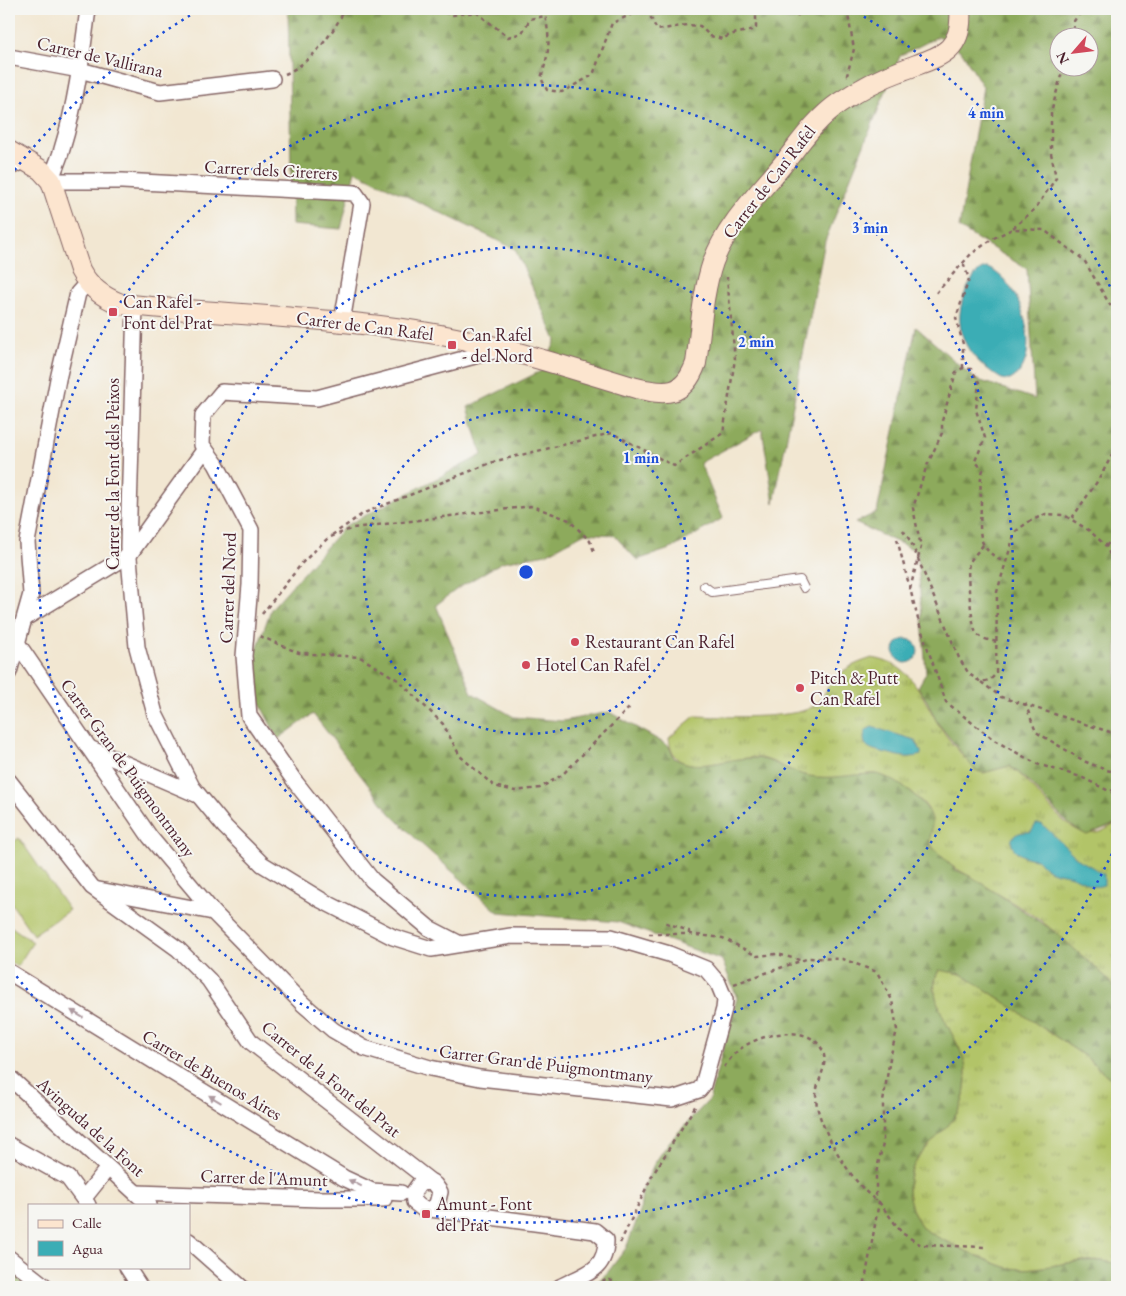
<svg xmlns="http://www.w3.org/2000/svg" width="1126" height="1296" font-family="'EB Garamond',serif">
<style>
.grass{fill:url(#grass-tufts);stroke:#7e7249}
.forest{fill:url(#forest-firs);stroke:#6c6444;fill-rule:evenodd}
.pitch{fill:#b2c467;stroke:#7e7249}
.water{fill:#3badb5;stroke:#426670}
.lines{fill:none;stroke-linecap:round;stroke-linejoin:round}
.lane-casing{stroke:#856565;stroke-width:10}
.street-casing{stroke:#856565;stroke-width:18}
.secondary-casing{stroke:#856565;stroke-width:22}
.path{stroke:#856565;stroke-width:2.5;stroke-dasharray:4 4;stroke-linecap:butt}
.lane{stroke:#fff;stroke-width:8}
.street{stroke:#fff;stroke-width:15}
.secondary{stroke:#fce5cf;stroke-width:20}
.oneway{fill:#ae9aa0}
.ring{fill:none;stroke:#1d4ed8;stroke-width:2.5;stroke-dasharray:2.5 5}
.poi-dot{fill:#d1495b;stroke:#f6f6f2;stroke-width:2}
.labels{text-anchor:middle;stroke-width:4;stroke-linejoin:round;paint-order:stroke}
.street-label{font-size:18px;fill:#4a1f2b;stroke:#f6f6f2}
.poi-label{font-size:18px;fill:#4a1f2b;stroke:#f6f6f2;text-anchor:start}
.centre{fill:#1d4ed8;stroke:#f6f6f2;stroke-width:2.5}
.ring-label{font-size:15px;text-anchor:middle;font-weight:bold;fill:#1d4ed8;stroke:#f6f6f2;stroke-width:4;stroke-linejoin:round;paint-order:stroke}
</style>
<defs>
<pattern id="grass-tufts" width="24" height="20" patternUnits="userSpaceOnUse" patternTransform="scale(1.25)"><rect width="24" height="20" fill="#b2c467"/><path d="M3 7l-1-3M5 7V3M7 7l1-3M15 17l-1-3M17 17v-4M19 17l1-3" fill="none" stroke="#939f55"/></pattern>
<pattern id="forest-firs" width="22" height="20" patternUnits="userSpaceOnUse" patternTransform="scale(1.25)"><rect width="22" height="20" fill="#8daa5c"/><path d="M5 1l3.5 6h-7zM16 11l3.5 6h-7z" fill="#758a4c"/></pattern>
</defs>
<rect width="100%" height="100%" fill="#f6f6f2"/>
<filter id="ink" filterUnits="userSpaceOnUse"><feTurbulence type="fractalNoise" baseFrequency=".02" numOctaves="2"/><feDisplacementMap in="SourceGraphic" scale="10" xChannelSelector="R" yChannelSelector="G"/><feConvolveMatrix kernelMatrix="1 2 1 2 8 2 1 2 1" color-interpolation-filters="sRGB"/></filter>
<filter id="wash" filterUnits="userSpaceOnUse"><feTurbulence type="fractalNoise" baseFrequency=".0096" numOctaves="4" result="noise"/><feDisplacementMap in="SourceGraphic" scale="20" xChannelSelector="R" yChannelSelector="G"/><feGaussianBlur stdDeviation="1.12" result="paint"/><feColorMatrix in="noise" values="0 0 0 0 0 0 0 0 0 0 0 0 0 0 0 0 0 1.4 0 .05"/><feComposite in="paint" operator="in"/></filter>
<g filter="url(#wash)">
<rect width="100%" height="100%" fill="#f2e7d2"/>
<!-- grass -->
<g class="grass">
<path d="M872,658C911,664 919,691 937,722C947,739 962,755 976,770L983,773L1009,766C1035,781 1063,839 1096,833C1103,832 1111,826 1117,823V992C1104,974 1088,961 1071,947C1060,938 1051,928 1040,920C1021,907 1001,896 982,884C968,874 953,869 941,857C918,834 938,830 928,809C922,798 888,775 875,774C868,773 860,776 852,777C838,779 821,779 807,776C792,773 779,763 765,759C735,751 672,788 669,738L695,716C720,717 793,719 812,707C821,703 824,694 828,687C839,670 854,664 872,658Z"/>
<path d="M940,969L961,974L988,991L1086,1057L1117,1084V1264C1081,1253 1047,1273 1009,1268C997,1266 931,1236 923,1228C913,1216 905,1193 909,1178C918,1141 963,1129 965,1087C966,1077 967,1065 963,1057C954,1032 922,995 940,969Z"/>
</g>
<!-- forest -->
<g class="forest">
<path d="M288,9H1117V823L1087,835C1054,820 1039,784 1009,766L983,773L975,770L937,722L927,701L918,687L926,673L917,551L855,523L877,512L916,327L975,379L1035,399L1027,269L959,228L983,87L962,52L939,36L900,56L825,241L774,503L762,429L700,463L723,518L673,548L637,560L614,535L585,533L546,554L502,562L457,589L436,605L472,693L514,717L563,721L609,712L669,746L674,758C700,773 725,758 752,758C771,757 790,773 809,776C831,780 852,774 874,774C890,774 929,802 932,819C933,828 929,836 930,845L956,870L972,877L1054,931L1106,977L1117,992V1084L1086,1057L988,991L961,974L939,970C923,994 954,1032 963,1057C967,1066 966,1077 965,1087C963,1129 918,1141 909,1178C905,1193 913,1216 923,1228C931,1236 997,1266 1009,1268C1047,1273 1081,1253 1117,1264V1287H592L608,1272L626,1248L640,1212L642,1191L654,1164L670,1141L709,1100L737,998L722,960L618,922L498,912L418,841L390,813L313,714L278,739L256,696L253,661L271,609L345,526L482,455L468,407L543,370L556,340L515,249L355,171L341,229L292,225ZM1058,38H1088V68H1058Z"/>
<polygon points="9,1266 34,1287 9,1287"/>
</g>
<!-- pitch -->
<g class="pitch">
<polygon points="19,838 69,910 33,935 9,900 9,845"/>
<polygon points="9,925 33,942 17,967 9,961"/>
</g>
<!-- water -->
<g class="water">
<path d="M987,268C1022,279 1046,361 1010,380C1001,381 996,375 989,370C959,349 951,316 970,283C974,276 978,269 987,268Z"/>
<circle cx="906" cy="651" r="12"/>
<path d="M872,727L915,740L921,751V755C905,760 897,755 882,752C869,749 860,746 866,730Z"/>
<path d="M1036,824H1042L1078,859L1104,874V885C1092,889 1090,884 1079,879C1061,870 1051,878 1037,859C1009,858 1000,830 1031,832Z"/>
</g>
</g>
<g filter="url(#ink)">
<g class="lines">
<!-- lane casing -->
<g class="lane-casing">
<polyline id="lane" points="704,586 712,592 800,580 804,588"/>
</g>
<!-- street casing -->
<g class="street-casing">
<g id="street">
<path d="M88,9C82,55 76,104 62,149C59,160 54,169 51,181H122L355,193L362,203L342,322"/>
<polyline points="9,57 80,70 160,92 272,79"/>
<polyline points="9,167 27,160"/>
<polyline points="25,618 129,555 205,449"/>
<polyline points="9,631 150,837 213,912 303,1004 333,1030 364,1048 430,1068 480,1078 672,1099 699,1090 703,1085 724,1009 725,1000 718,983 706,969 669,954 611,937 511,936 431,949 393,937 321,900 262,864 225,827 192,787 155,714 137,647 128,547 135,305"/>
<polyline points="9,672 31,594 27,542 58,379 78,293 87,283"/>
<polyline points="89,748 198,795"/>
<polyline points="9,781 92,887 178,949 209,980 251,1042 435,1185 440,1192 437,1204 430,1209 423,1209 414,1202 413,1193 420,1183 432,1182"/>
<polyline points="99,890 213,912"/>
<polyline points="460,944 429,928 372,880 296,783 249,716 244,656 250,585 251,530 216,464 202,445 203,415 222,392 317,398 501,349"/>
<polyline points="9,972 344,1178 372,1191 401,1193"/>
<polyline points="9,1077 149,1205"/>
<polyline points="9,1145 68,1178 88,1205"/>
<polyline points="136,1193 321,1199 384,1199"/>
<polyline points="84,1198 108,1168"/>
<path d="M430,1209L595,1231L606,1240C606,1272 584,1274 560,1287"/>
<polyline points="189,1241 241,1287"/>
<polyline points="9,1258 46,1287"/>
<polyline points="127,1267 140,1287"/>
</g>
</g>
<!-- secondary casing -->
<g class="secondary-casing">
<path id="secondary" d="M9,151L41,170L51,181L80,270C89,287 102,297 121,304C221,315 323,316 423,332C495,343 566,367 636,388C666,395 684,397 696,363C701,330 702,294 713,262C727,224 758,195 783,164C800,143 816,119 839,103C858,90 881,78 903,70C936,57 964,54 960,9"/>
</g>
<!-- path -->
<g class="path">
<path d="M429,9L453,15L476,12L508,37L522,33L530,19L545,16C551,41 549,53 541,78L547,90L562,92L593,75L612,23L637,12L639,9"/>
<path d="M651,9V18L657,30L687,25L700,26L710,36L723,39C734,31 744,34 756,28V13L798,15L802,9"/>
<polyline points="836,9 848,15 854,49 846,79"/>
<polyline points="1073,38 1074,21 1083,9"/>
<path d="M285,74C312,62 332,35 345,9"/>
<polyline points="1013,228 1035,209 1056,178 1051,153 1051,113 1063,68"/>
<polyline points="936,293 971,254 994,238 1012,229 1044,230 1084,260 1117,317"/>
<polyline points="963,368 963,344 956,318 969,279 964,265 965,260"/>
<polyline points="1072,518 1099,479 1117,446"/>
<polyline points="903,530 911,542 959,658 969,674 981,682 990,680 996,674 997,592 1015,532 1028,522 1046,514 1064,515 1090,531 1106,546 1117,570"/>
<polyline points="332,535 364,513 496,461 612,433 674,466 723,433 735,359 727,277"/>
<polyline points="897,539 919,623 946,702 994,740 1037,764 1081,777 1117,795"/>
<path d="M983,545C979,551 971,558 969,564C966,573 972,626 976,633C980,639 989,640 997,642"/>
<polyline points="1106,546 1117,533"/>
<path d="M910,589L921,547L913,508L926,468L942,433V421L956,372L963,368L971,369L979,382L976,410L985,438L975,461L983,470C979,482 981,489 981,501C981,531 973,546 1004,562"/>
<polyline points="262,614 303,562 328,538 353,528 532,506 569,520 590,541 595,554"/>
<polyline points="260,636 299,653 360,657 398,680 443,724 460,756 494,786 515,791 540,788 562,775 632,705"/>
<polyline points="981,682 1001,697 1110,732 1117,731"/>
<polyline points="1025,703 1036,732 1086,762 1106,770 1117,772"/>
<polyline points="1111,791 1117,788"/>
<polyline points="649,934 689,934 689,931 664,922"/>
<polyline points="689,934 723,938 757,956 777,954 800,960"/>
<polyline points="734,984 809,958 843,959 877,972 892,1000 897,1030 890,1058 883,1102 883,1144 876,1173 876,1201"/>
<path d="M724,1067C728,1062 733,1054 739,1050C757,1035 803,1023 820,1046C832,1063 816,1079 816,1097C816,1125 856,1190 879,1202L864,1287"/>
<polyline points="879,1202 902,1233 921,1245 987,1247"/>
<polyline points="620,1243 652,1176 696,1105"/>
<polyline points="602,1282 608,1279 623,1287"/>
<polyline points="607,1287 608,1279"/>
</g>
<!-- lane -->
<use href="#lane" class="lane"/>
<!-- street -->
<use href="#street" class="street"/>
<!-- secondary -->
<use href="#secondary" class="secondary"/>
</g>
<!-- one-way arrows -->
<defs><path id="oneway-solid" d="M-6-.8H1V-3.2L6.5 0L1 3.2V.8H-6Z" transform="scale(1.25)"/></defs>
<g class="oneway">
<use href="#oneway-solid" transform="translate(77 1014) rotate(-149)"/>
<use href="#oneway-solid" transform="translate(215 1099) rotate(-149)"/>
<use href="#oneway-solid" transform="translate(355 1183) rotate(-154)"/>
</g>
</g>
<!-- distance rings -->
<g class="ring">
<circle cx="526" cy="572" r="162"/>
<circle cx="526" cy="572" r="325"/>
<circle cx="526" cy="572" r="487"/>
<path d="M1115 847A650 650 0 0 1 10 968M10 176A650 650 0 0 1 201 9M851 9A650 650 0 0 1 1115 297"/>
</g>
<!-- markers -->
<g class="poi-dot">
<rect x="108" y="307" width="10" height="10" rx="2.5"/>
<rect x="447" y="340" width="10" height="10" rx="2.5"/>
<circle cx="575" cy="642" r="5"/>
<circle cx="526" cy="665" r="5"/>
<circle cx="800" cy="688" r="5"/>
<rect x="421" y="1209" width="10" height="10" rx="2.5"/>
</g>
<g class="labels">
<!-- street labels -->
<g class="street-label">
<text transform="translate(100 57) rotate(13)" y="6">Carrer de Vallirana</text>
<text transform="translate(271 170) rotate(3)" y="6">Carrer dels Cirerers</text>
<text transform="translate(769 182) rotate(-52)" y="6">Carrer de Can Rafel</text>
<text transform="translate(365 326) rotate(7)" y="6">Carrer de Can Rafel</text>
<text transform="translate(113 474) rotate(-90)" y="6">Carrer de la Font dels Peixos</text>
<text transform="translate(228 588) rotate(-88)" y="6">Carrer del Nord</text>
<text transform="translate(128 768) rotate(54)" y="6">Carrer Gran de Puigmontmany</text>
<text transform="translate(546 1064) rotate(7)" y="6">Carrer Gran de Puigmontmany</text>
<text transform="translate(212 1075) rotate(31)" y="6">Carrer de Buenos Aires</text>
<text transform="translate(331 1079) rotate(39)" y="6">Carrer de la Font del Prat</text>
<text transform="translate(91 1127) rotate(42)" y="6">Avinguda de la Font</text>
<text transform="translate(264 1178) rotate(2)" y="6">Carrer de l'Amunt</text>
</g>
<!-- poi labels -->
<g class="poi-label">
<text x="123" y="308">Can Rafel -<tspan x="123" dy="21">Font del Prat</tspan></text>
<text x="462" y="341">Can Rafel<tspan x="462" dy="21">- del Nord</tspan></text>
<text x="585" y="648">Restaurant Can Rafel</text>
<text x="536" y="671">Hotel Can Rafel</text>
<text x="810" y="684">Pitch &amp; Putt<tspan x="810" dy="21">Can Rafel</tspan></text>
<text x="436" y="1210">Amunt - Font<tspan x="436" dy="21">del Prat</tspan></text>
</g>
</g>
<circle cx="526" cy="572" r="8" class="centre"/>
<g class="ring-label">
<text x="986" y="118">4 min</text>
<text x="870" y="233">3 min</text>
<text x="756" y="347">2 min</text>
<text x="641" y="463">1 min</text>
</g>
<!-- margin -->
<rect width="1126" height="1296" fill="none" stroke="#f6f6f2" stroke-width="30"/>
<!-- legend -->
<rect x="28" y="1204" width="162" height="65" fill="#f6f6f2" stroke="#b1a0a2"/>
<rect x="38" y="1220" width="25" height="8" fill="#fce5cf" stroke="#b1a0a2"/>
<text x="72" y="1228" font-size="15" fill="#4a1f2b">Calle</text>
<rect x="38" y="1241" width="25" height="15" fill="#3badb5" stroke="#b1a0a2"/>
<text x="72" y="1254" font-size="15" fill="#4a1f2b">Agua</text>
<!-- north arrow -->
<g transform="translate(1074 52) rotate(242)"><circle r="24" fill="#f6f6f2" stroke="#b1a0a2"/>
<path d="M0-4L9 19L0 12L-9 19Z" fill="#d1495b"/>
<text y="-8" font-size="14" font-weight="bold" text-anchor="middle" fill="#4a1f2b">N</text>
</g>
</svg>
